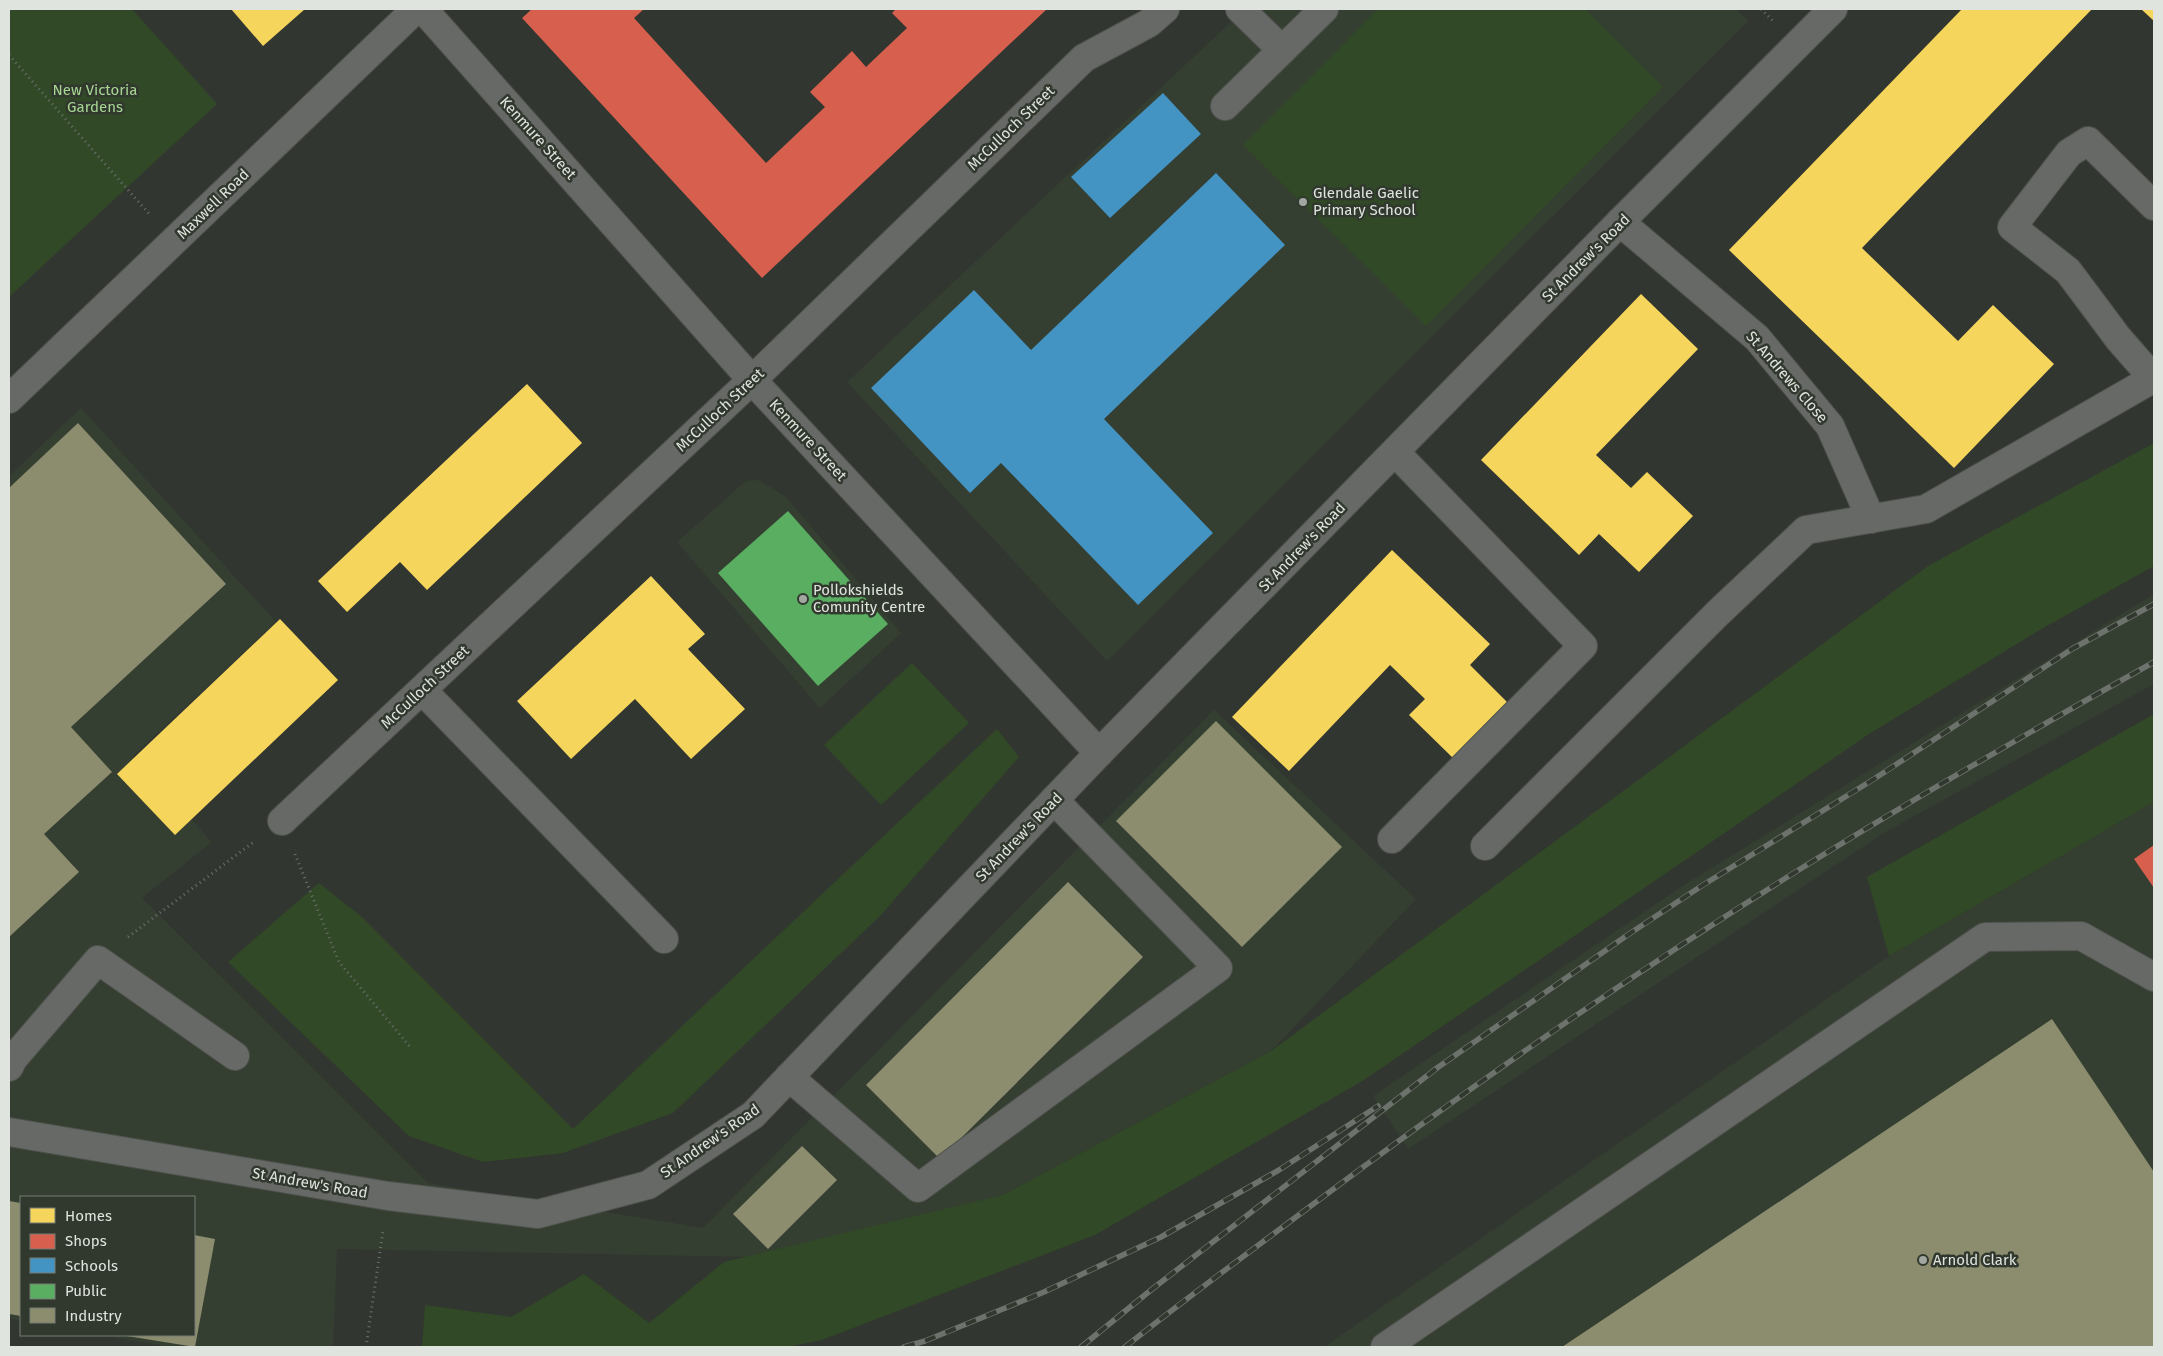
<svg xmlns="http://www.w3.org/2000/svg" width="2163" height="1356" font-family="'Fira Sans',sans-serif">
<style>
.built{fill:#353f31}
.green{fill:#314926}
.homes{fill:#f6d55c}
.shops{fill:#d6604d}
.schools{fill:#4393c3}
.public{fill:#5aae61}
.industry{fill:#8c8c6e}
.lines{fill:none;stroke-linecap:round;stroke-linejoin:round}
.minor-casing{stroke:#4e514c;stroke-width:30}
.path{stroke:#6d6f6c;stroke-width:3;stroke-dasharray:1 4;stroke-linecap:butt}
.minor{stroke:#676966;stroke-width:28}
.rail-casing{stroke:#6e726d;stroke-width:5.5}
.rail{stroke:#31382e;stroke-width:4;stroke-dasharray:11;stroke-linecap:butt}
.poi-dot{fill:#a2a7a1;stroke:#31382e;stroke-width:2}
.labels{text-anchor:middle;stroke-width:5;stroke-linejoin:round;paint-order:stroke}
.park-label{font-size:15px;fill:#a7d693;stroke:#31382e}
.street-label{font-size:15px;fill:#dfe4de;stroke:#31382e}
.poi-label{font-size:15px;fill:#dfe4de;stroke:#31382e;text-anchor:start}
</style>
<rect width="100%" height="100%" fill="#323630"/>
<!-- built -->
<g class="built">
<polygon points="1245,9 1736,9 1748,21 1107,661 847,382"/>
<polygon points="81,408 276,622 133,756 212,842 142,898 428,1183 703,1228 1214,710 1416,899 1271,1051 1003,1195 800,1258 337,1249 333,1347 171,1347 101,1335 194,1335 194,1197 21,1197 21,1321 9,1318 9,476"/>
<polygon points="759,480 786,497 901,633 820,708 677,542 746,481"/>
<polygon points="2154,594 2154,684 1887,831 1408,1149 1373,1096 1681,887"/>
<polygon points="2154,802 2154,1347 1324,1347 1889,956"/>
</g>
<!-- green -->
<g class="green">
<polygon points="9,9 132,9 217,104 9,297"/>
<polygon points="1378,9 1585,9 1663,87 1426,326 1243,145"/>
<polygon points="2154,443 2154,566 2038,631 1869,734 1364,1080 1095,1235 822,1340 787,1347 422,1347 425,1305 511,1317 584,1274 649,1323 724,1262 1003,1195 1271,1051 1928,566"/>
<polygon points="912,663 969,723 881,805 824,745"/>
<polygon points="2154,714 2154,802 1889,956 1867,877"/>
<polygon points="997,729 1019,757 881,915 673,1113 563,1153 483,1162 409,1136 228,962 319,883 362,917 573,1129"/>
</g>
<!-- homes -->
<g class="homes">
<polygon points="231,9 305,9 263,46"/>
<polygon points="1962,9 2092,9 1862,248 1958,341 1993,305 2054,364 1954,468 1729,250"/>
<polygon points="2141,9 2154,9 2154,21"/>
<polygon points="1641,294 1698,349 1596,455 1631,488 1647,472 1693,516 1639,572 1599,534 1579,555 1481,460"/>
<polygon points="527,384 582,443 427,590 400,562 347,612 318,581"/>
<polygon points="1392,550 1490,644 1470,665 1509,704 1455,760 1409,715 1425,699 1390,665 1289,771 1232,717"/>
<polygon points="651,576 705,634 688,649 745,709 691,759 635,699 571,759 517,701"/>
<polygon points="280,619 338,680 175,835 117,774"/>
</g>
<!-- shops -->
<g class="shops">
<polygon points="532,9 644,9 634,18 766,163 825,107 810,92 852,51 866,67 907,28 892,13 896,9 1047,9 762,278 522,18"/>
<polygon points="2154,845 2154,888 2134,859"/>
</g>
<!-- schools -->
<g class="schools">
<polygon points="1163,93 1201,134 1110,218 1071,177"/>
<polygon points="1216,173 1285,245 1104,419 1213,533 1138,605 1001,463 970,493 871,388 974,290 1031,350"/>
</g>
<!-- public -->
<polygon class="public" points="788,511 888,624 818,686 718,573"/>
<!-- industry -->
<g class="industry">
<polygon points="78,423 226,584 71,727 112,772 44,834 79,872 9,937 9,488"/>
<polygon points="1216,721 1342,847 1242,947 1116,821"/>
<polygon points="1068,882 1143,957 940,1159 866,1085"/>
<polygon points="2052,1019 2154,1172 2154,1347 1562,1347"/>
<polygon points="802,1146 837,1180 768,1249 733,1214"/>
<polygon points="9,1201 21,1203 21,1316 9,1314"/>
<polygon points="194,1235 215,1239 195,1347 127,1336 194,1335"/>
</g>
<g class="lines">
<!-- minor casing -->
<g class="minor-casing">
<g id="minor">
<polyline points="423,9 752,380 1099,753"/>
<polyline points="1240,9 1282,50"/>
<polyline points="1225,106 1324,9"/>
<polyline points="1620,222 1757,338 1830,426 1871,519"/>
<polyline points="2153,378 2118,338 2068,271 2012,227 2069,153 2088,141 2154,206"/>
<polyline points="9,399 416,9"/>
<polyline points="422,690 664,939"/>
<polyline points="282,821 752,380 1084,58 1149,23 1165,9"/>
<polyline points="1392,839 1583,646 1395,452"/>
<polyline points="1485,846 1719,612 1806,530 1926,509 2154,378"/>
<polyline points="9,1067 13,1059 98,960 235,1056"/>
<polyline points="789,1077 918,1188 1218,968 1054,800"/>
<polyline points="9,1132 388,1196 538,1214 648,1185 753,1115 1099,753 1620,222 1833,9"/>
<polyline points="1385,1347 1985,937 2081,936 2154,977"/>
</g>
</g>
<!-- path -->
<g class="path">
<polyline points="1761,9 1773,21"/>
<polyline points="9,55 151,216"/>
<polyline points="295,854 339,962 411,1048"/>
<polyline points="128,937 255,841"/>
<polyline points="366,1347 383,1231"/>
</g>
<!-- minor -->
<use href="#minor" class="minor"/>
<!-- rail casing -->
<g class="rail-casing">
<g id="rail">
<polyline points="904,1347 925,1341 1044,1292 1161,1237 1279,1170 1378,1106"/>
<polyline points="1081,1347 1151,1290 1437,1068 1629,934 1703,885 1874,779 2072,649 2154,604"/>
<path d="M1125,1347C1185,1299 1247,1254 1308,1208C1464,1091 1624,979 1789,876C1909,801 2031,731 2154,662"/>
</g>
</g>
<!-- rail -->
<use href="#rail" class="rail"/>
</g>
<!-- markers -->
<g class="poi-dot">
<circle cx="1303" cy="202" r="5"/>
<circle cx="803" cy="599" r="5"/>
<circle cx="1923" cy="1260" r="5"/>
</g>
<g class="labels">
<!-- park labels -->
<g class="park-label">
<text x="95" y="95">New Victoria<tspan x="95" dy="17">Gardens</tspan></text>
</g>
<!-- street labels -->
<g class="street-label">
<text transform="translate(1011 128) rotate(-44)" y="5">McCulloch Street</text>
<text transform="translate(538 138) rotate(48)" y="5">Kenmure Street</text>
<text transform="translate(213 204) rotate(-44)" y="5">Maxwell Road</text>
<text transform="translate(1586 258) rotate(-45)" y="5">St Andrew's Road</text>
<text transform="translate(1787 377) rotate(49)" y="5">St Andrews Close</text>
<text transform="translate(720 410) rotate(-43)" y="5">McCulloch Street</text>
<text transform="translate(808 440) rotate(47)" y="5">Kenmure Street</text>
<text transform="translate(1302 547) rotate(-46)" y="5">St Andrew's Road</text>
<text transform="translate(425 687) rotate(-43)" y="5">McCulloch Street</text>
<text transform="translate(1019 837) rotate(-46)" y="5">St Andrew's Road</text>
<text transform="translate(710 1141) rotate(-35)" y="5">St Andrew's Road</text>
<text transform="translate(310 1183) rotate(10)" y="5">St Andrew's Road</text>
</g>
<!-- poi labels -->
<g class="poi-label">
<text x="1313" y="198">Glendale Gaelic<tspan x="1313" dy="17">Primary School</tspan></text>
<text x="813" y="595">Pollokshields<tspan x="813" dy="17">Comunity Centre</tspan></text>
<text x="1933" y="1265">Arnold Clark</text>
</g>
</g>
<!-- border -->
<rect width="2163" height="1356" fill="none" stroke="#dfe4de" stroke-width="20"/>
<!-- legend -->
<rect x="20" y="1196" width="175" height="140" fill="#31382e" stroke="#777d74"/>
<rect x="30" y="1208" width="25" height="15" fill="#f6d55c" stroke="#777d74"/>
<text x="65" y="1221" font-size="15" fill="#dfe4de">Homes</text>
<rect x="30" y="1234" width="25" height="15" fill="#d6604d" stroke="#777d74"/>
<text x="65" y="1246" font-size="15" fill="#dfe4de">Shops</text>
<rect x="30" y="1258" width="25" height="15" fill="#4393c3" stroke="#777d74"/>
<text x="65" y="1271" font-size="15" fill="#dfe4de">Schools</text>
<rect x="30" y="1284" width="25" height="15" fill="#5aae61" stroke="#777d74"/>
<text x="65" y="1296" font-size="15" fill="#dfe4de">Public</text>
<rect x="30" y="1308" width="25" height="15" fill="#8c8c6e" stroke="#777d74"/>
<text x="65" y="1321" font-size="15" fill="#dfe4de">Industry</text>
</svg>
